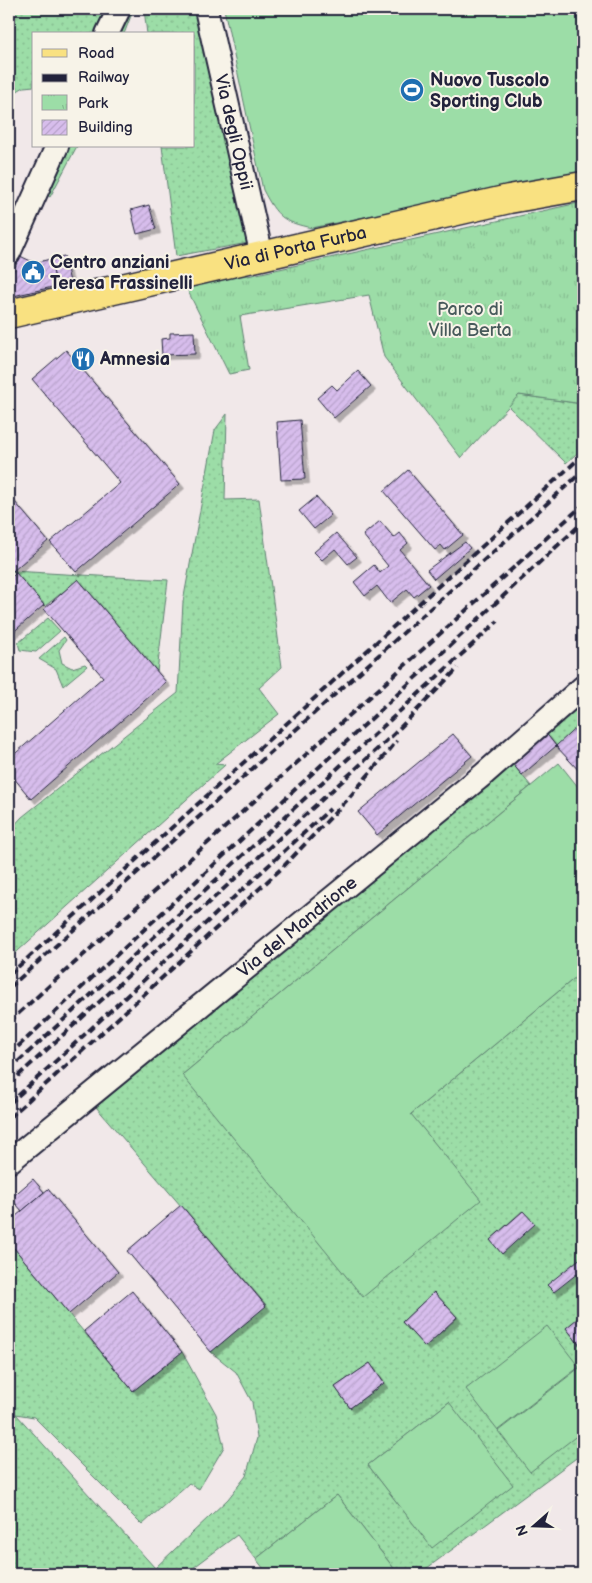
<svg xmlns="http://www.w3.org/2000/svg" width="592" height="1583" font-family="'Balsamiq Sans',sans-serif">
<style>
.grass{fill:url(#grass-dots);stroke:#5f8071;fill-rule:evenodd}
.park{fill:url(#park-tufts);stroke:#5f8071}
.pitch{fill:#9cdda7;stroke:#5f8071}
.building{fill:url(#building-hatch);stroke:#22223b;filter:url(#shadow)}
.lines{fill:none;stroke-linecap:round;stroke-linejoin:round}
.minor-casing{stroke:#22223b;stroke-width:26}
.major-casing{stroke:#22223b;stroke-width:31}
.minor{stroke:#f7f3e8;stroke-width:22}
.major{stroke:#f9e181;stroke-width:28}
.rail{stroke:#22223b;stroke-width:4;stroke-dasharray:8 4;stroke-linecap:butt}
.labels{text-anchor:middle;stroke-width:4;stroke-linejoin:round;paint-order:stroke}
.poi-label{font-size:18px;font-weight:bold;fill:#22223b;stroke:#f7f3e8;text-anchor:start}
.street-label{font-size:18px;fill:#22223b;stroke:#f7f3e8}
.park-label{font-size:18px;fill:#475a5b;stroke:#f7f3e8}
</style>
<defs>
<pattern id="grass-dots" width="8" height="8" patternUnits="userSpaceOnUse" patternTransform="scale(1.25)"><rect width="8" height="8" fill="#9cdda7"/><path d="M2 2h.1M6 6h.1" fill="none" stroke="#86bd91" stroke-width="1.8" stroke-linecap="round"/></pattern>
<pattern id="park-tufts" width="24" height="20" patternUnits="userSpaceOnUse" patternTransform="scale(1.25)"><rect width="24" height="20" fill="#9cdda7"/><path d="M3 7l-1-3M5 7V3M7 7l1-3M15 17l-1-3M17 17v-4M19 17l1-3" fill="none" stroke="#86bd91"/></pattern>
<pattern id="building-hatch" width="6" height="6" patternUnits="userSpaceOnUse" patternTransform="scale(1.25)"><rect width="6" height="6" fill="#d7bdec"/><path d="M-1 1l2-2M0 6l6-6M5 7l2-2" fill="none" stroke="#b8a2cb"/></pattern>
<filter id="shadow"><feDropShadow dx="4.5" dy="4.5" stdDeviation="0" flood-color="#0004"/></filter>
</defs>
<rect width="100%" height="100%" fill="#f1e8e9"/>
<filter id="ink" filterUnits="userSpaceOnUse"><feTurbulence type="fractalNoise" baseFrequency=".02" numOctaves="2"/><feDisplacementMap in="SourceGraphic" scale="10" xChannelSelector="R" yChannelSelector="G"/><feConvolveMatrix kernelMatrix="1 2 1 2 8 2 1 2 1" color-interpolation-filters="sRGB"/></filter>
<g filter="url(#ink)">
<!-- grass -->
<g class="grass">
<polygon points="9,9 140,9 132,13 124,34 34,34 34,86 24,87 9,96"/>
<polygon points="144,9 197,9 248,243 176,256 162,146 194,146 194,34 147,34"/>
<polygon points="46,146 77,146 50,197 30,185"/>
<polygon points="519,395 583,404 583,448 566,463 508,406"/>
<polygon points="227,414 225,500 259,499 282,667 259,688 279,714 215,764 225,765 9,959 9,831 22,817 178,693 183,602 215,430"/>
<polygon points="13,571 168,580 157,672 78,580 45,606"/>
<polygon points="48,618 60,631 36,652 20,650 18,643"/>
<polygon points="64,637 66,640 59,650 62,663 72,668 85,664 87,666 63,686 56,669 39,659"/>
<polygon points="583,698 583,723 556,746 545,732"/>
<path d="M511,762L531,786L182,1075L411,1114L583,971V1314L566,1328L583,1350V1453L419,1574H392L396,1571L337,1495L256,1559L237,1535L185,1574H160L155,1568L147,1574H9V1242L133,1391L182,1352L216,1414L224,1447L199,1489L189,1483L142,1525L34,1417L16,1414L155,1568L228,1499L246,1476L257,1438L252,1402L236,1372L211,1352L266,1305L96,1107ZM522,1211L534,1224L502,1253L490,1240ZM434,1292L457,1318L425,1347L402,1322ZM370,1363L384,1383L350,1408L335,1387ZM449,1402L432,1547L368,1465Z"/>
</g>
<!-- park -->
<polygon class="park" points="583,202 583,404 519,395 461,458 384,357 369,295 240,316 249,370 229,374 185,285 246,269 248,276"/>
<!-- pitch -->
<g class="pitch">
<path d="M224,9H583V171L312,228C283,222 277,217 263,190Z"/>
<polygon points="559,763 583,793 583,971 411,1114 481,1200 363,1297 182,1075"/>
<polygon points="547,1326 579,1367 498,1430 466,1389"/>
<polygon points="579,1368 583,1373 583,1431 530,1472 498,1431"/>
<polygon points="449,1402 513,1485 432,1548 368,1465"/>
<polygon points="337,1495 396,1571 392,1574 268,1574 256,1559"/>
</g>
<!-- building -->
<g class="building">
<polygon points="149,205 156,229 137,234 131,210"/>
<polygon points="20,256 35,263 50,259 57,286 13,296 9,292 9,281"/>
<polygon points="64,256 70,282 57,286 50,259"/>
<polygon points="194,332 195,354 162,355 161,339 170,338 170,333"/>
<polygon points="66,350 180,484 76,572 50,542 120,483 32,379"/>
<polygon points="358,371 371,386 334,418 317,398 332,385 337,390"/>
<polygon points="300,420 305,479 281,480 277,422"/>
<polygon points="408,470 463,535 445,550 441,545 435,550 384,491"/>
<polygon points="9,495 48,541 13,571 9,566"/>
<polygon points="316,497 331,515 314,529 299,511"/>
<polygon points="380,521 394,538 400,533 408,543 400,550 429,585 414,597 407,589 390,603 377,586 365,596 354,582 374,565 380,573 388,566 363,535"/>
<polygon points="336,533 357,557 348,564 335,549 322,560 314,552"/>
<polygon points="465,542 470,548 434,579 427,570"/>
<polygon points="16,573 44,605 9,636 9,580"/>
<polygon points="78,579 166,682 31,799 9,772 9,759 103,677 44,609"/>
<polygon points="582,722 583,723 583,775 556,746"/>
<polygon points="545,732 556,746 522,775 511,762"/>
<polygon points="453,734 472,756 377,835 358,812"/>
<polygon points="33,1179 44,1192 22,1211 11,1198"/>
<polygon points="48,1189 118,1272 69,1314 9,1242 9,1222"/>
<polygon points="181,1205 266,1306 211,1352 127,1251"/>
<polygon points="523,1211 535,1224 502,1254 490,1240"/>
<polygon points="583,1256 583,1269 554,1292 547,1285"/>
<polygon points="132,1291 182,1352 133,1391 84,1331"/>
<polygon points="434,1292 457,1317 425,1347 402,1322"/>
<polygon points="583,1314 583,1347 582,1348 566,1328"/>
<polygon points="370,1363 384,1383 350,1408 335,1387"/>
</g>
<g class="lines">
<!-- minor casing -->
<g class="minor-casing">
<g id="minor">
<path id="s1" d="M206,9L262,256"/>
<polyline points="107,34 119,9"/>
<polyline points="9,253 57,146"/>
<path id="s2" d="M9,1162L484,774L583,687"/>
</g>
</g>
<!-- major casing -->
<g class="major-casing">
<g id="major">
<path id="s3" d="M9,314L509,199L583,186"/>
</g>
</g>
<!-- minor -->
<use href="#minor" class="minor"/>
<!-- major -->
<use href="#major" class="major"/>
<!-- rail -->
<g class="rail">
<polyline points="9,975 583,455"/>
<polyline points="9,988 583,471"/>
<polyline points="9,1022 583,505"/>
<polyline points="9,1055 583,522"/>
<polyline points="9,1070 498,621"/>
<polyline points="9,1084 394,734 458,668"/>
<polyline points="9,1104 330,809"/>
<polyline points="9,1118 283,867 348,799 397,741"/>
</g>
</g>
</g>
<!-- icons -->
<defs>
<g id="stadium-disc" transform="scale(1.25)"><circle r="9.5" fill="#1f6fb2" stroke="#f7f3e8"/><path d="M0-5a6.5 5 0 1 0 0 10a6.5 5 0 1 0 0-10ZM-3.5-1.8h7v3.6h-7Z" fill="#fff"/></g>
<g id="civic-disc" transform="scale(1.25)"><circle r="9.5" fill="#1f6fb2" stroke="#f7f3e8"/><path d="M-.6-6.5H3V-4.5H.6V-3L4-1V1h2V6H-6V1h2V-1L-.6-3ZM-1.2 2.5V6h2.4V2.5Z" fill="#fff"/></g>
<g id="restaurant-disc" transform="scale(1.25)"><circle r="9.5" fill="#1f6fb2" stroke="#f7f3e8"/><path d="M-5-6h1v4h1v-4h1v4h1v-4h1v5L-1.5 .5V6h-2V.5L-5-1ZM5-6V6H3V1.5H1.5Q1.5-4 5-6Z" fill="#fff"/></g>
</defs>
<g fill-rule="evenodd">
<use href="#stadium-disc" x="412" y="90"/>
<use href="#civic-disc" x="33" y="272"/>
<use href="#restaurant-disc" x="83" y="359"/>
</g>
<g class="labels">
<!-- poi labels -->
<g class="poi-label">
<text x="430" y="86">Nuovo Tuscolo<tspan x="430" dy="21">Sporting Club</tspan></text>
<text x="50" y="268">Centro anziani<tspan x="50" dy="21">Teresa Frassinelli</tspan></text>
<text x="100" y="365">Amnesia</text>
</g>
<!-- street labels -->
<g class="street-label">
<text dy="6" stroke="none"><textPath href="#s1" startOffset="126">Via degli Oppii</textPath></text>
<text dy="6" stroke="none"><textPath href="#s3" startOffset="294">Via di Porta Furba</textPath></text>
<text dy="6" stroke="none"><textPath href="#s2" startOffset="372">Via del Mandrione</textPath></text>
</g>
<!-- park labels -->
<g class="park-label">
<text x="470" y="315">Parco di<tspan x="470" dy="21">Villa Berta</tspan></text>
</g>
</g>
<!-- margin -->
<rect width="592" height="1583" fill="none" stroke="#f7f3e8" stroke-width="30"/>
<rect x="15" y="15" width="562" height="1553" fill="none" stroke="#22223b" stroke-width="2" filter="url(#ink)"/>
<!-- legend -->
<rect x="32" y="32" width="162" height="115" fill="#f7f3e8" stroke="#a29fa3"/>
<rect x="42" y="49" width="25" height="8" fill="#f9e181" stroke="#a29fa3"/>
<text x="78" y="58" font-size="15" fill="#22223b">Road</text>
<rect x="42" y="74" width="25" height="8" fill="#22223b" stroke="#a29fa3"/>
<text x="78" y="82" font-size="15" fill="#22223b">Railway</text>
<rect x="42" y="95" width="25" height="15" fill="url(#park-tufts)" stroke="#a29fa3"/>
<text x="78" y="108" font-size="15" fill="#22223b">Park</text>
<rect x="42" y="120" width="25" height="15" fill="url(#building-hatch)" stroke="#a29fa3"/>
<text x="78" y="132" font-size="15" fill="#22223b">Building</text>
<!-- north arrow -->
<g transform="translate(534 1526) rotate(250)" stroke="#f7f3e8" stroke-width="4" paint-order="stroke">
<path d="M0-4L9 19L0 12L-9 19Z" fill="#22223b"/>
<text y="-8" font-size="14" font-weight="bold" text-anchor="middle" fill="#22223b">N</text>
</g>
</svg>
